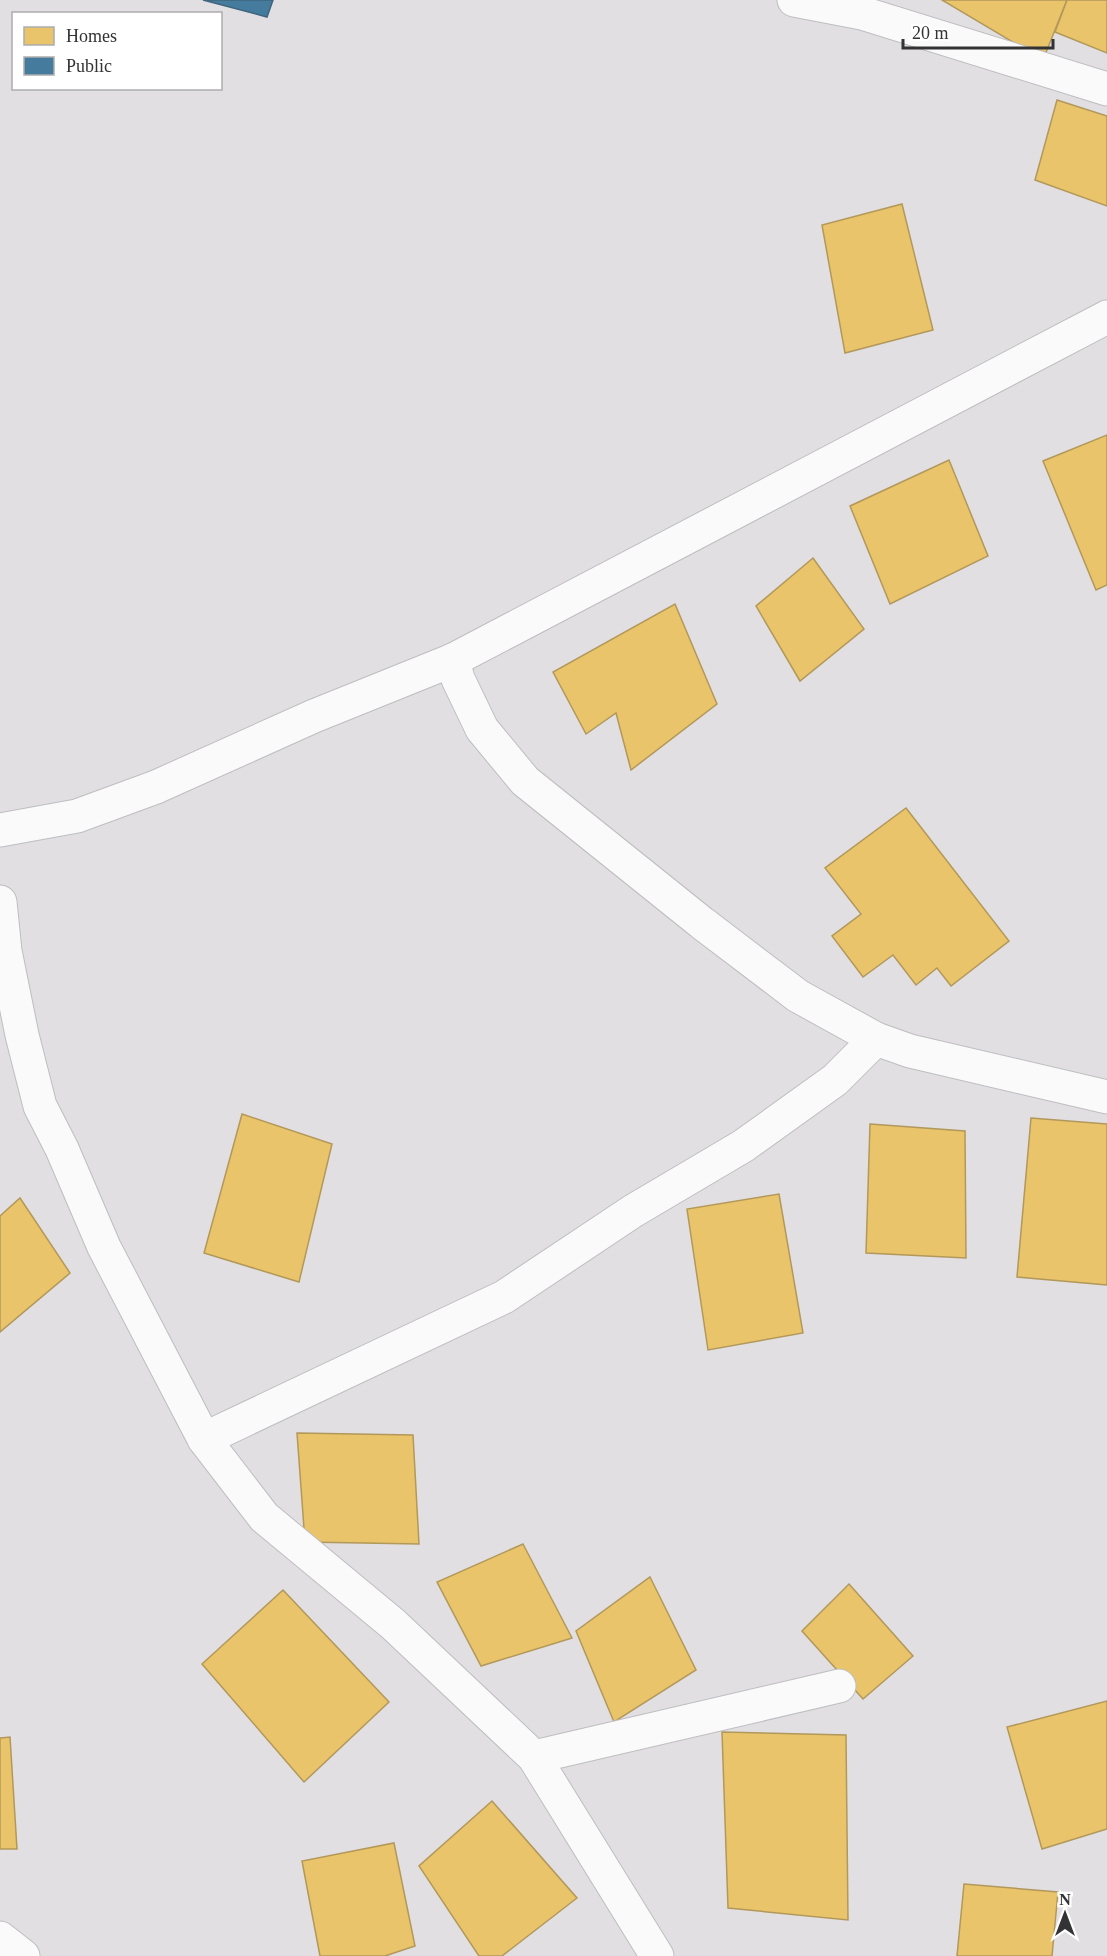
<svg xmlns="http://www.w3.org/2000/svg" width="1107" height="1956" font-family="'Times New Roman',serif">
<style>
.homes{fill:#e9c46a;stroke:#b2985a;stroke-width:1.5}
.public{fill:#457b9d;stroke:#40657e;stroke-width:1.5}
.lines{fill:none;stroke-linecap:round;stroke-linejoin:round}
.minor-casing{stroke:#bebdbf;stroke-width:35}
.minor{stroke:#fafafb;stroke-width:33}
</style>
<rect width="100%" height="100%" fill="#e1dfe2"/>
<!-- homes -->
<g class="homes">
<polygon points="942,0 1067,0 1043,60"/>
<polygon points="1067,0 1107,0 1107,53 1055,32"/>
<polygon points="1057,100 1107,116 1107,206 1035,180"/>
<polygon points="902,204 933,330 845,353 822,225"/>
<polygon points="1107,435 1107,585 1096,590 1043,461"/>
<polygon points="949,460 988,556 890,604 850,506"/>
<polygon points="813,558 864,629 800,681 756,606"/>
<polygon points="675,604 717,704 631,770 616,713 586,734 553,672"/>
<polygon points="906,808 1009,941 951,986 937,968 916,985 893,955 863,977 832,936 861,914 825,868"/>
<polygon points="242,1114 332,1144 299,1282 204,1253"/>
<polygon points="1031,1118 1107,1124 1107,1285 1017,1277"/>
<polygon points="870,1124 965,1131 966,1258 866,1253"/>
<polygon points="779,1194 803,1333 708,1350 687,1209"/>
<polygon points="20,1198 70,1273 0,1332 0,1216"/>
<polygon points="297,1433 413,1435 419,1544 305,1542"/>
<polygon points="523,1544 572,1638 481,1666 437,1582"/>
<polygon points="650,1577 696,1670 614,1722 576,1631"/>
<polygon points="849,1584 913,1656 863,1699 802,1631"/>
<polygon points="283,1590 389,1702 304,1782 202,1664"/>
<polygon points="1107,1701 1107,1829 1042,1849 1007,1727"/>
<polygon points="722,1732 846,1735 848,1920 728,1908"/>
<polygon points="10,1737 17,1849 0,1849 0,1738"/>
<polygon points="492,1801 577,1898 502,1956 479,1956 419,1866"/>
<polygon points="394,1843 415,1946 385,1956 320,1956 302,1861"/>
<polygon points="964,1884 1058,1892 1052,1956 957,1956"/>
</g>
<!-- public -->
<polygon class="public" points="203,0 273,0 267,17"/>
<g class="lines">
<!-- minor casing -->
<g class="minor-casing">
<g id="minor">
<polyline points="794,0 862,13 1107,89"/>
<polyline points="453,660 458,679 482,729 525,781 702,923 798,996 876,1039 910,1051 1107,1097"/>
<polyline points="0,830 77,816 156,787 314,716 453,660 1107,317"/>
<polyline points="0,902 5,951 22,1035 40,1106 62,1149 104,1247 204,1439 264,1517 393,1624 534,1757 657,1956"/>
<polyline points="204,1439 504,1297 633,1211 743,1146 835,1080 876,1039"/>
<polyline points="534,1757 839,1686"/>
<polyline points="0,1938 23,1956"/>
</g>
</g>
<!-- minor -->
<use href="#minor" class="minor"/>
</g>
<!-- legend -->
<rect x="12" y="12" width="210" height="78" fill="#ffffff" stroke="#adadae" stroke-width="1.5"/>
<rect x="24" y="27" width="30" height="18" fill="#e9c46a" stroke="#adadae" stroke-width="1.5"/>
<text x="66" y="42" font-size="18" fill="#333234">Homes</text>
<rect x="24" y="57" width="30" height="18" fill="#457b9d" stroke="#adadae" stroke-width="1.5"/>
<text x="66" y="72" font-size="18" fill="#333234">Public</text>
<!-- north arrow -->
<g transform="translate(1065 1914)" stroke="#ffffff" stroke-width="4.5" paint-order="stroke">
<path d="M0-4.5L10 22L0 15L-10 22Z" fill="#333234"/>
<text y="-9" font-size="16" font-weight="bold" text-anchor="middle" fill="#333234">N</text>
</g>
<!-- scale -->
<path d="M903 39v9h150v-9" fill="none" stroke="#333234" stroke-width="3"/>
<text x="912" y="39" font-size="18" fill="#333234" stroke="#ffffff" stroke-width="4.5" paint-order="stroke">20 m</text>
</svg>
